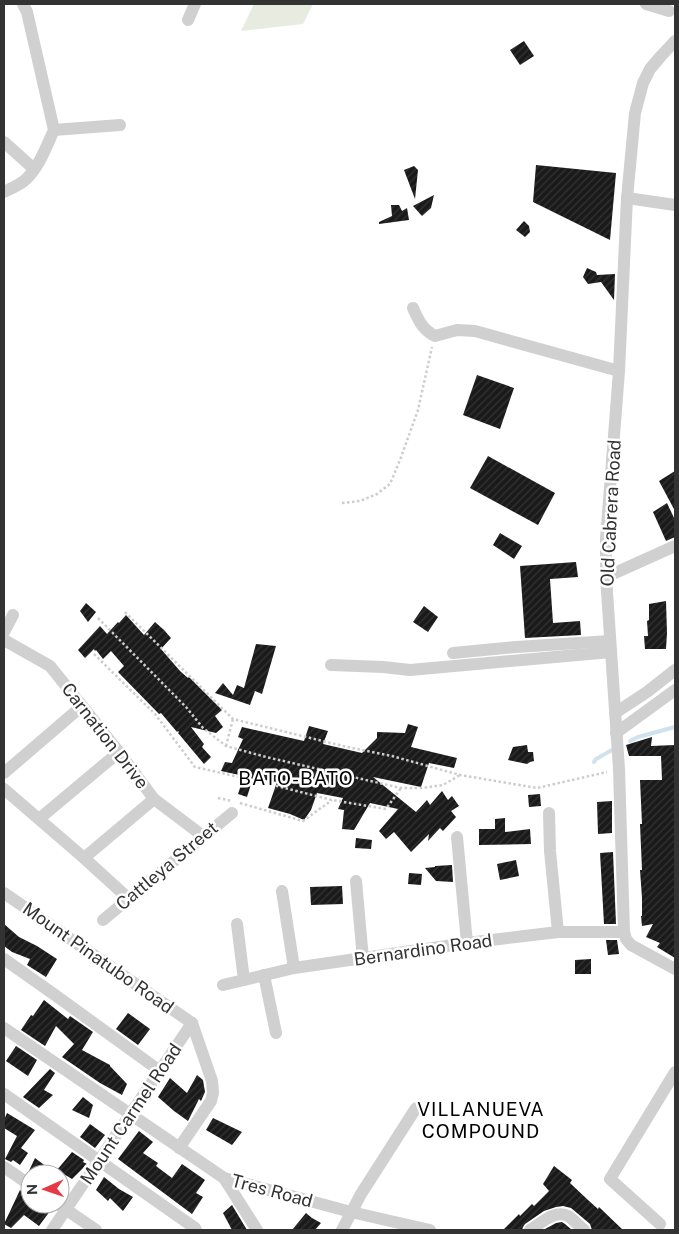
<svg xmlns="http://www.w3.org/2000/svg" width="679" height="1234" font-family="'Public Sans',sans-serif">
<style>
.grass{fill:#e6ecdf}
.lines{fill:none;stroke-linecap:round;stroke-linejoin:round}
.stream{stroke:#cfe2ee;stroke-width:4}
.building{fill:url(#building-hatch)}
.path{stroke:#cdcdcd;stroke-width:2.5;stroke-dasharray:2.5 2.5;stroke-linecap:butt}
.minor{stroke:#d0d0d0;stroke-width:12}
.labels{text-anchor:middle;stroke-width:5;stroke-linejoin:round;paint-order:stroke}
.street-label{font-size:18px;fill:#333;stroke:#fff}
.neighbourhood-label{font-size:19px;letter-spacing:1px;fill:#000;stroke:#fff}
</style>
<defs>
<pattern id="building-hatch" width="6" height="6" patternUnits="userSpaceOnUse" patternTransform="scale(1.25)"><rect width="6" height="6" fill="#1a1a1a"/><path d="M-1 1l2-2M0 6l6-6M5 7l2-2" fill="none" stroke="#333"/></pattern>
</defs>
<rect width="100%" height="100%" fill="#fff"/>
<!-- grass -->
<polygon class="grass" points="254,4 313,4 303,24 241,31"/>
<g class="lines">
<!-- stream -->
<g class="stream">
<polyline points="630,741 638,737 675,727"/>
<polyline points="594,762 596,759 612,750"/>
</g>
</g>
<!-- building -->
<g class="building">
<polygon points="524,41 534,56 520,65 510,50"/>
<polygon points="536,165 616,173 610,240 533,202"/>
<polygon points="414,166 418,170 415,199 404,170"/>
<polygon points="434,195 431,208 422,216 413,206"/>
<polygon points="391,205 399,205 402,211 407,208 409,220 379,224 379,222 392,216"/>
<polygon points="524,221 529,226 530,232 525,237 516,230"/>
<polygon points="587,268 596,272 597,275 615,274 614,300 601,282 588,284 583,277"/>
<polygon points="477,375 514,388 500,429 463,415"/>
<polygon points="488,456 555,493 538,525 470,488"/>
<polygon points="675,471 675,511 659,481"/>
<polygon points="667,503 675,520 675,537 666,541 653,512"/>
<polygon points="500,533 522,546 514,559 493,545"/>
<polygon points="576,562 578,577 550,579 553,623 580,621 581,635 525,638 520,566"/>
<polygon points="666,601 667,633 666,649 645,649 644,636 648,636 647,621 649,620 649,604"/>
<polygon points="86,603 96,612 88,622 80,611"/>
<polygon points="424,606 438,617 428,632 413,622"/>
<polygon points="126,615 144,635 155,622 164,630 171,638 161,649 180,671 188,678 189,677 222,710 215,716 223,727 216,733 191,727 204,744 202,747 211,757 204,764 178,733 179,732 178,731 177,732 161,713 159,714 118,672 124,666 111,651 103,659 96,650 95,651 94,649 85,658 78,650 100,626 107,634 118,622 119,623"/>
<polygon points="256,644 276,646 262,694 255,691 250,705 215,693 223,683 233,695 237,685 244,688"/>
<polygon points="408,724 418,727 411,747 457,758 454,768 429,763 421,787 373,777 416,812 427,800 430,805 442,791 448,800 452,796 459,806 451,811 456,817 443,831 440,828 428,841 429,834 411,852 394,832 386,839 379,831 398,809 370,803 354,830 342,829 344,810 338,809 343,798 317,793 311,810 304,820 290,814 268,808 277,782 253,778 247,797 238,794 244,776 221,771 225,762 232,763 243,739 238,737 242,727 304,741 309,726 328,731 323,744 362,753 377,738 377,732 405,733"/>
<polygon points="652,737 651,746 675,745 675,958 657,947 660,943 646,937 653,924 642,926 641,916 642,916 642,898 640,870 642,870 640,824 642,824 640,780 662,780 661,756 629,756 626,745"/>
<polygon points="527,745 528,752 533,752 534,761 530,762 527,764 508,760 513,747"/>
<polygon points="540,794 541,806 529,807 528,795"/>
<polygon points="612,801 612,833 598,834 597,802"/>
<polygon points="505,818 505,832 530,829 531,844 479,845 479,829 495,829 495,819"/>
<polygon points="356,838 372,840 371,849 355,848"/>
<polygon points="613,852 616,924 604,924 600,853"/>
<polygon points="516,860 519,876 500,880 497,864"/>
<polygon points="452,865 453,882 436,881 425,868 435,867 435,866"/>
<polygon points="409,873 422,874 421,885 408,884"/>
<polygon points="342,886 343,904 311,905 310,887"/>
<polygon points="4,924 19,937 37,946 57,959 46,977 27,965 30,959 12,952 4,946"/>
<polygon points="606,940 617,940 619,954 608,955"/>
<polygon points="591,959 591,974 575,974 575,960"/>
<polygon points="44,1000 68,1019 70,1016 93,1032 82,1050 110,1065 110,1066 127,1084 122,1095 100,1083 62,1057 74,1044 56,1026 45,1046 21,1030 31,1015 33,1016"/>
<polygon points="128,1013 150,1029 138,1045 116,1029"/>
<polygon points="16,1046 37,1060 28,1076 6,1061"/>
<polygon points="50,1069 55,1073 44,1090 53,1095 39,1108 23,1097"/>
<polygon points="197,1075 203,1080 205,1092 201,1101 199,1099 188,1121 174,1111 158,1097 170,1078 187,1093"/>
<polygon points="83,1097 93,1105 89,1118 72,1110"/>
<polygon points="7,1113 35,1130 21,1148 28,1153 20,1165 13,1160 11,1162 5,1159 17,1136 4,1128 4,1120"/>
<polygon points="213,1118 242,1132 232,1145 206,1130"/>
<polygon points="90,1124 105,1135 95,1148 80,1137"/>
<polygon points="139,1131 153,1142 143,1153 158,1163 156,1166 172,1178 182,1164 205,1180 196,1193 203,1197 192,1214 118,1159"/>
<polygon points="72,1152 84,1160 83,1162 87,1164 72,1179 57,1170"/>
<polygon points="35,1158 56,1174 28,1173"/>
<polygon points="554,1166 572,1180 570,1183 588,1200 598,1209 599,1207 623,1230 592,1230 590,1224 577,1213 571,1208 563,1206 556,1207 544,1211 525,1224 523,1227 522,1230 503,1230 519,1214 520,1216 532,1204 534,1206 549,1191 543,1184"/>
<polygon points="104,1177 119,1189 133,1197 123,1211 110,1198 108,1201 96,1190"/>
<polygon points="20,1190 30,1199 30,1204 40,1204 50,1211 39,1226 24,1215 11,1228 4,1224"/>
<polygon points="232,1205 247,1230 232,1230 223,1213"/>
<polygon points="306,1213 312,1218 321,1223 315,1230 292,1230"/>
<polygon points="562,1222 565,1224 572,1230 546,1230 545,1229 556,1223"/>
</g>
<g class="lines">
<!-- path -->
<g class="path">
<polyline points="342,503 360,501 377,494 390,484 400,460 418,410 432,347"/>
<polyline points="125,612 233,719 343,746 392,756 460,775 537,788 607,772"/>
<polyline points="98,618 186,707 203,728 226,746 266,757 401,788 422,788 443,785 460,775"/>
<polyline points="94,654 155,714 195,767 265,783 332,800 386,809 401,788"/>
<polyline points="226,746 233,719"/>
<polyline points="218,798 232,801"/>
<polyline points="240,803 303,821 332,800"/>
</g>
<!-- minor -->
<g class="minor">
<polyline points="646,4 669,11"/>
<polyline points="188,20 195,4"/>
<polyline points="675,41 661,56 650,69 643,83 635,113 627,198 619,371 606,539 606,577 619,769 624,932 626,939 631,945 675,969"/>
<polyline points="54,130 120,125"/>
<polyline points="4,142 34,169"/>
<path d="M4,192C10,189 19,185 24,181C39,168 46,147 54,130L27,12L23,4"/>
<polyline points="627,198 675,205"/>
<path d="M413,308C419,321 422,329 435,336L457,330L475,331L619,371"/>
<polyline points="606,577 675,546"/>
<polyline points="4,632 13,615"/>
<polyline points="4,640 50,666 119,752 154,799 203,836"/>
<polyline points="453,653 516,647 610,641"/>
<polyline points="331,665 383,667 410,670 611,652"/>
<polyline points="615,713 647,692 675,670"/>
<polyline points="616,733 675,690"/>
<polyline points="4,773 82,706"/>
<polyline points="4,789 84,858 129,899"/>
<polyline points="549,813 550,851 558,932"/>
<polyline points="39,819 119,752"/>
<polyline points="457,837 467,943"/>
<polyline points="84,858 154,799"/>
<polyline points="356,881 363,959"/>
<polyline points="282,891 294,968"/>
<polyline points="4,893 192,1023"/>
<polyline points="103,920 232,813"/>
<polyline points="237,924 244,980"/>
<polyline points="4,959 55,995 160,1071"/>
<polyline points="264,975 276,1033"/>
<polyline points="223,985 294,968 467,943 558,932 624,932"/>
<polyline points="4,1028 224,1178 351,1212 430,1230"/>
<polyline points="4,1094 195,1228 196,1230"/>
<polyline points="179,1148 211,1101 213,1093 212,1081 192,1023"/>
<polyline points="4,1167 30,1185"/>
<polyline points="224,1178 257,1230"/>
<polyline points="58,1204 96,1230"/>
<polyline points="660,1224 610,1179 675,1072"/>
<polyline points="52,1230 192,1023"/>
<polyline points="342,1230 361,1194 416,1108"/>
<path d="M530,1230C540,1224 555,1209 568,1216C573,1219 579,1226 584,1230"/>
</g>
</g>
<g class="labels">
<!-- street labels -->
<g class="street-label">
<text transform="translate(611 513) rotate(-87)" y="6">Old Cabrera Road</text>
<text transform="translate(105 736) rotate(52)" y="6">Carnation Drive</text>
<text transform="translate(167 866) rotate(-40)" y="6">Cattleya Street</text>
<text transform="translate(423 950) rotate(-8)" y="6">Bernardino Road</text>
<text transform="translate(98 958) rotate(35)" y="6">Mount Pinatubo Road</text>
<text transform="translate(131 1114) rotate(-56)" y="6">Mount Carmel Road</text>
<text transform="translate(272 1191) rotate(15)" y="6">Tres Road</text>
</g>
<!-- neighbourhood labels -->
<g class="neighbourhood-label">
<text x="296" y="785">BATO-BATO</text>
<text x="481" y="1116">VILLANUEVA<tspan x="481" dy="22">COMPOUND</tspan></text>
</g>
</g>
<!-- border -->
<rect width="679" height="1234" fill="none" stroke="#333333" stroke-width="10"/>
<!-- north arrow -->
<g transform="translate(45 1189) rotate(268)"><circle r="24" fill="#ffffff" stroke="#adadad"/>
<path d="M0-4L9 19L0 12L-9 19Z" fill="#e63946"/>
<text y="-8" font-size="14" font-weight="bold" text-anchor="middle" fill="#333333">N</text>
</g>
</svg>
